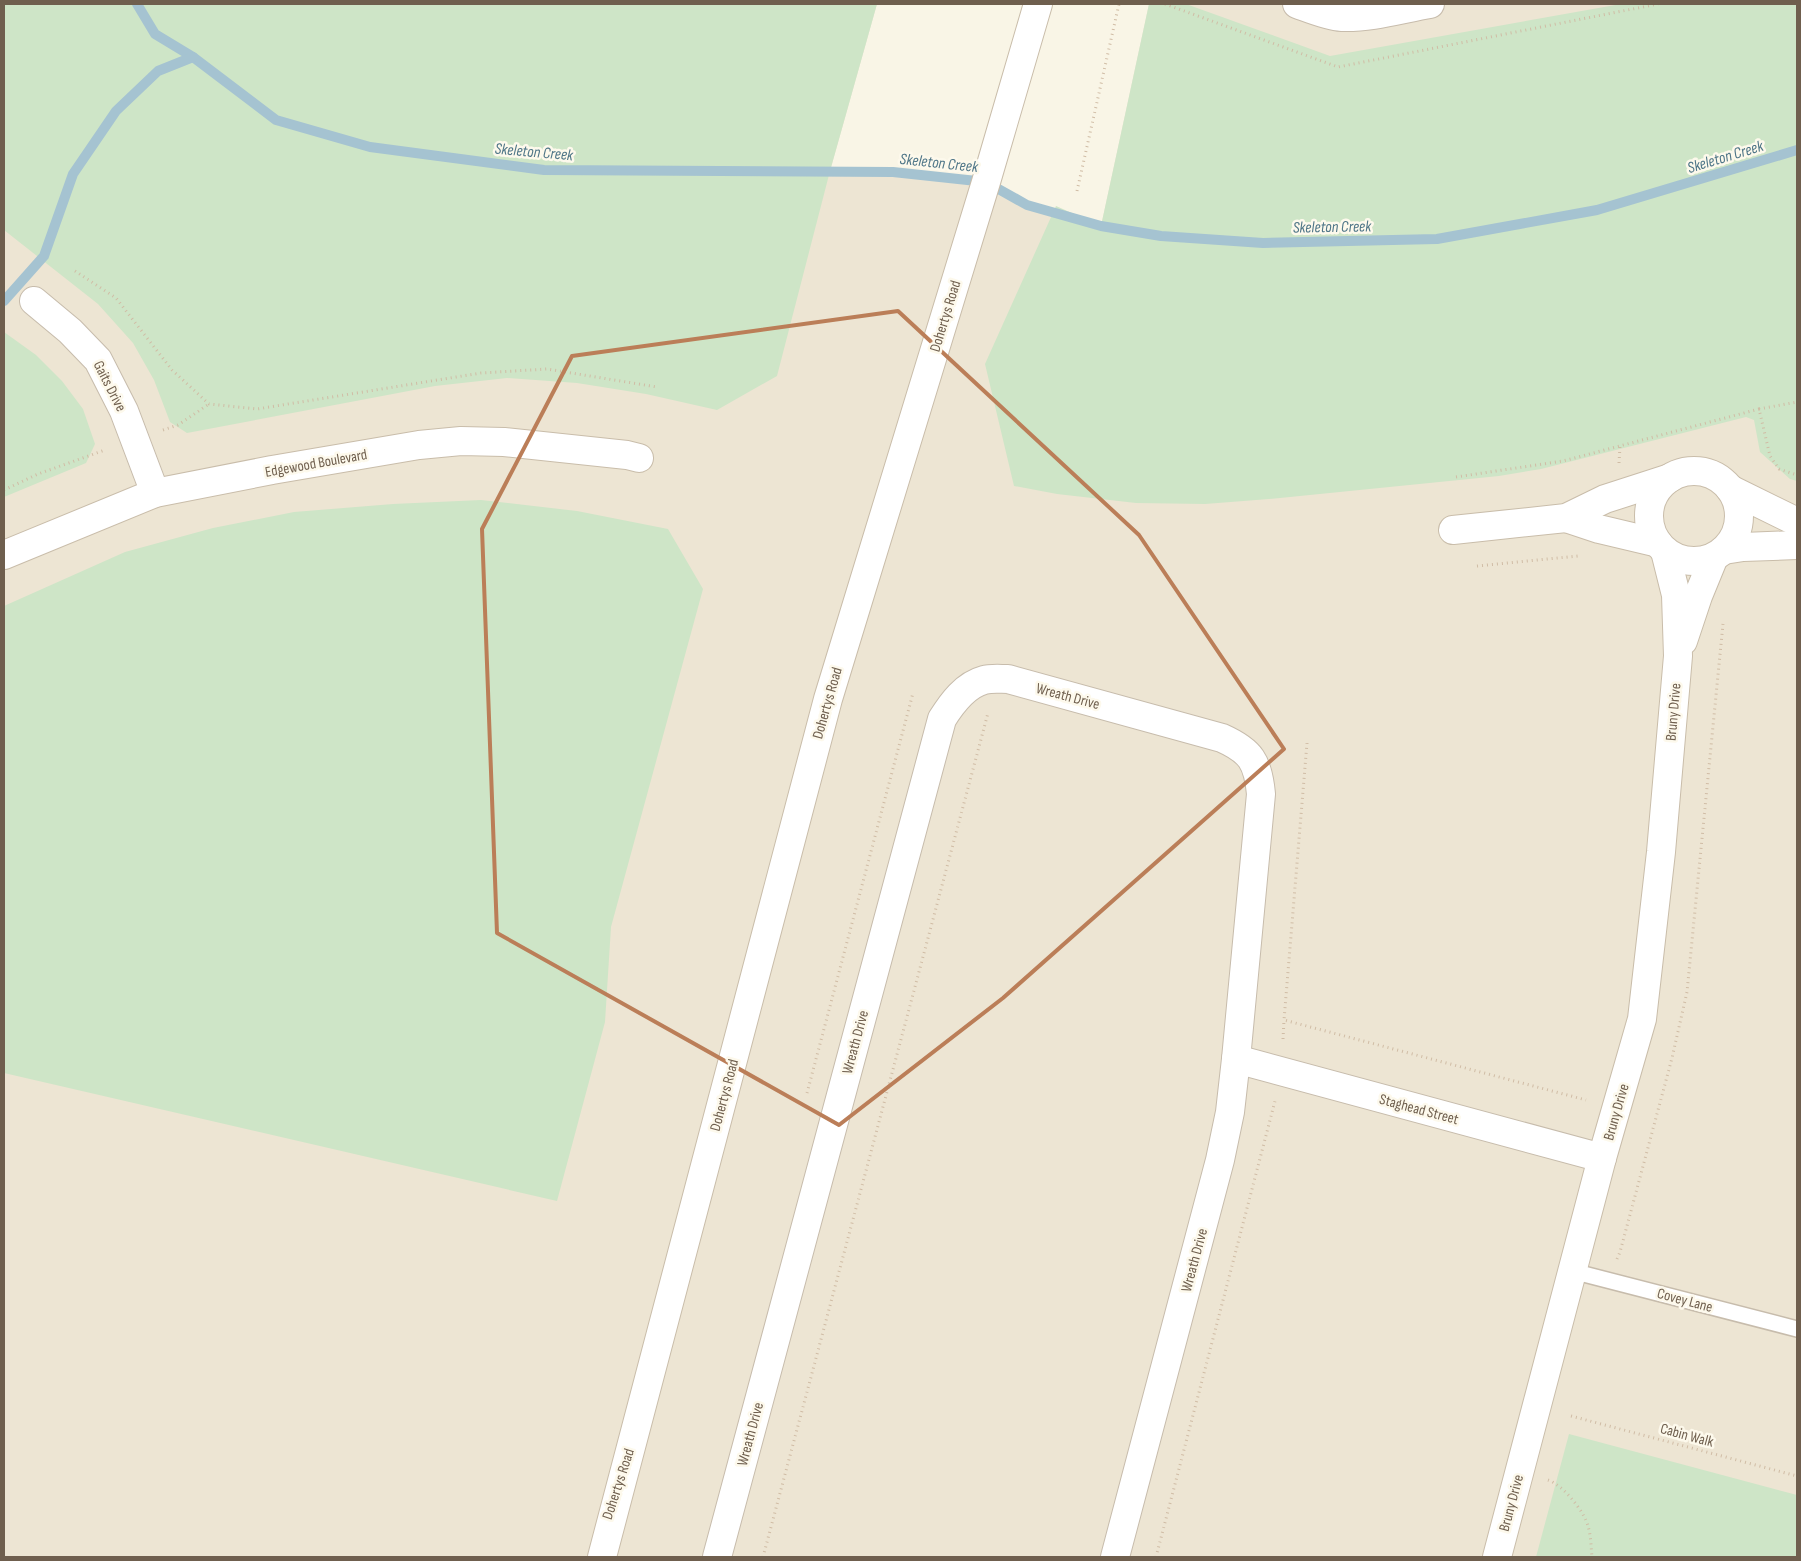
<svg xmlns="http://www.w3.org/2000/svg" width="1801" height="1561" font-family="'Sofia Sans Condensed',sans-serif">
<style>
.residential{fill:#ede5d3}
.green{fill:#cee5c7}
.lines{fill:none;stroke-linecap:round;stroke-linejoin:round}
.stream{stroke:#a5c3d1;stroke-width:10}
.lane-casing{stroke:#c7bcac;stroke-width:18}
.street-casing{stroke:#c7bcac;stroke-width:30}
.secondary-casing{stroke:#c9bdaa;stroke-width:30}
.path{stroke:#d0bca5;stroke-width:3;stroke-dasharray:1 4;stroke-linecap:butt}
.lane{stroke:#fff;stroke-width:15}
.street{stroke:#fff;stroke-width:28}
.secondary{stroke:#fff;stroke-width:28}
.marked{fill:none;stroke:#bb7e58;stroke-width:4;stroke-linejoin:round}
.labels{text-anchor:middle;stroke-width:5;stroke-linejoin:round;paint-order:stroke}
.street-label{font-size:15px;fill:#6f5f4e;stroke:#fdf9ec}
.water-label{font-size:16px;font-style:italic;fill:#4e7587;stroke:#fdf9ec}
</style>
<rect width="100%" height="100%" fill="#f9f5e6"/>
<!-- residential -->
<polygon class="residential" points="4,4 877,4 830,171 893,172 986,182 1027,205 1101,226 1149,4 1797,4 1797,1557 4,1557"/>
<!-- green -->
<g class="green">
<polygon points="4,4 877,4 830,171 777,376 717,410 646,394 577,383 507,378 435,386 187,433 170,422 154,380 133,343 98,304 4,230"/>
<polygon points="1149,4 1186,4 1330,56 1621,4 1797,4 1797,481 1790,479 1760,452 1754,420 1746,417 1541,469 1499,476 1269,499 1205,504 1136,503 1057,494 1014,486 985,364 1056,206 1101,226"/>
<polygon points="4,332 36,355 62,381 83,409 95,444 86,463 4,497"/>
<polygon points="481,500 577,511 668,529 703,589 611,927 605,1022 557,1201 4,1073 4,606 125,552 213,528 294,512 393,504"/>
<polygon points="1569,1434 1797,1495 1797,1557 1536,1557"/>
</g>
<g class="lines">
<!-- stream -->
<g class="stream">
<polyline points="137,4 155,34 193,57 276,120 370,147 544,170 893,172 986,182 1027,205 1101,226 1161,236 1263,243 1437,239 1597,210 1797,150"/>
<polyline points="4,301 44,256 73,174 116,111 158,71 193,57"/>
</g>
<!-- lane casing -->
<g class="lane-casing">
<polyline id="lane" points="1572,1271 1797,1329"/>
</g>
<!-- street casing -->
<g class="street-casing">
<g id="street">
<path d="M1297,4C1311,9 1327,16 1342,17C1371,18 1401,9 1430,4"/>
<polyline points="34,301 70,331 98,360 124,411 155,493"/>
<polyline points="1236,1059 1602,1158"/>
<path d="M717,1557L942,719C952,703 965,685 984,680C991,678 1000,679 1008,679L1222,738C1251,751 1258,762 1261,794L1236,1059L1230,1112L1220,1160L1115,1557"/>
</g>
</g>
<!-- secondary casing -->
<g class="secondary-casing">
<g id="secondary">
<circle cx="1694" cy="516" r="45"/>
<polyline points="1730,489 1797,522"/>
<polyline points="1566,518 1599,529 1658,543"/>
<polyline points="1453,530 1566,518 1605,499 1670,478"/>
<polyline points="1724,550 1743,547 1797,545"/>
<polyline points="4,555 155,493 272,470 419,445 461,441 504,442 627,455 639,458"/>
<polyline points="1683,641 1698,596 1714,557"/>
<polyline points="602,1557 828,699 986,182 1038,4"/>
<polyline points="1497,1557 1602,1158 1642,1019 1661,852 1678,656 1676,595 1665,551"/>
</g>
</g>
<!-- path -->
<g class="path">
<polyline points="1165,4 1338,67 1658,4"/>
<polyline points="1077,191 1119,4"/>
<polyline points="75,271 116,298 172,370 209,404 257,409 481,373 547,369 657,387"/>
<polyline points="1759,409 1797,402"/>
<polyline points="163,430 178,425 209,404"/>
<polyline points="1619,463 1620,446"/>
<polyline points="1456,477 1563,461 1759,409 1770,456 1779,469 1797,475"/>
<polyline points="4,490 38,474 105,450"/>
<polyline points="1477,566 1578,556"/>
<polyline points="1307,743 1284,1020 1586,1100"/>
<polyline points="1283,1039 1284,1020"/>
<polyline points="807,1093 913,693"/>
<polyline points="1617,1259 1620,1252 1672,1058 1687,992 1723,624"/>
<polyline points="1571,1416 1797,1476"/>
<path d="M1548,1480C1563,1485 1584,1511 1588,1526C1591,1536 1591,1547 1592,1557"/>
<polyline points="763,1557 988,713"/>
<polyline points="1156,1557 1275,1101"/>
</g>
<!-- lane -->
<use href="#lane" class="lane"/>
<!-- street -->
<use href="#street" class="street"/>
<!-- secondary -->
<use href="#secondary" class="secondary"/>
</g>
<!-- marked area -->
<path class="marked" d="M898,311L1139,535L1284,749L1003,998L839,1125L497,933L482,529L572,356Z"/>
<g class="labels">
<!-- street labels -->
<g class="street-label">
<text transform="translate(945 316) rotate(-73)" y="5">Dohertys Road</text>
<text transform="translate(110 386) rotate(63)" y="5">Gaits Drive</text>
<text transform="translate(316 463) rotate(-10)" y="5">Edgewood Boulevard</text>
<text transform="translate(1068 696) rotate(15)" y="5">Wreath Drive</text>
<text transform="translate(827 703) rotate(-74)" y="5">Dohertys Road</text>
<text transform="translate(1673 712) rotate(-85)" y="5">Bruny Drive</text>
<text transform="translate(855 1042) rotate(-75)" y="5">Wreath Drive</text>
<text transform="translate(724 1095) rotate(-75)" y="5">Dohertys Road</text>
<text transform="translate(1419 1109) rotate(15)" y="5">Staghead Street</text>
<text transform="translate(1616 1112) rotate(-74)" y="5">Bruny Drive</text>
<text transform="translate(1194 1260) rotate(-75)" y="5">Wreath Drive</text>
<text transform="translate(1685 1300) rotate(15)" y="5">Covey Lane</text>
<text transform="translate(750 1434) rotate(-75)" y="5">Wreath Drive</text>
<text transform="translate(1687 1435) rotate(15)" y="5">Cabin Walk</text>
<text transform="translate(618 1484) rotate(-72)" y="5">Dohertys Road</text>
<text transform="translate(1511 1503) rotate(-75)" y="5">Bruny Drive</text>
</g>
<!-- water labels -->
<g class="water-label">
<text transform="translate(534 151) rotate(5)" y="6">Skeleton Creek</text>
<text transform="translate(1725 156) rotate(-17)" y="6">Skeleton Creek</text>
<text transform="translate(939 162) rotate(6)" y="6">Skeleton Creek</text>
<text transform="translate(1332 226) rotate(-1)" y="6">Skeleton Creek</text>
</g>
</g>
<!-- border -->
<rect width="1801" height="1561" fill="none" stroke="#6f5f4e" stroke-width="10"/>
</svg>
